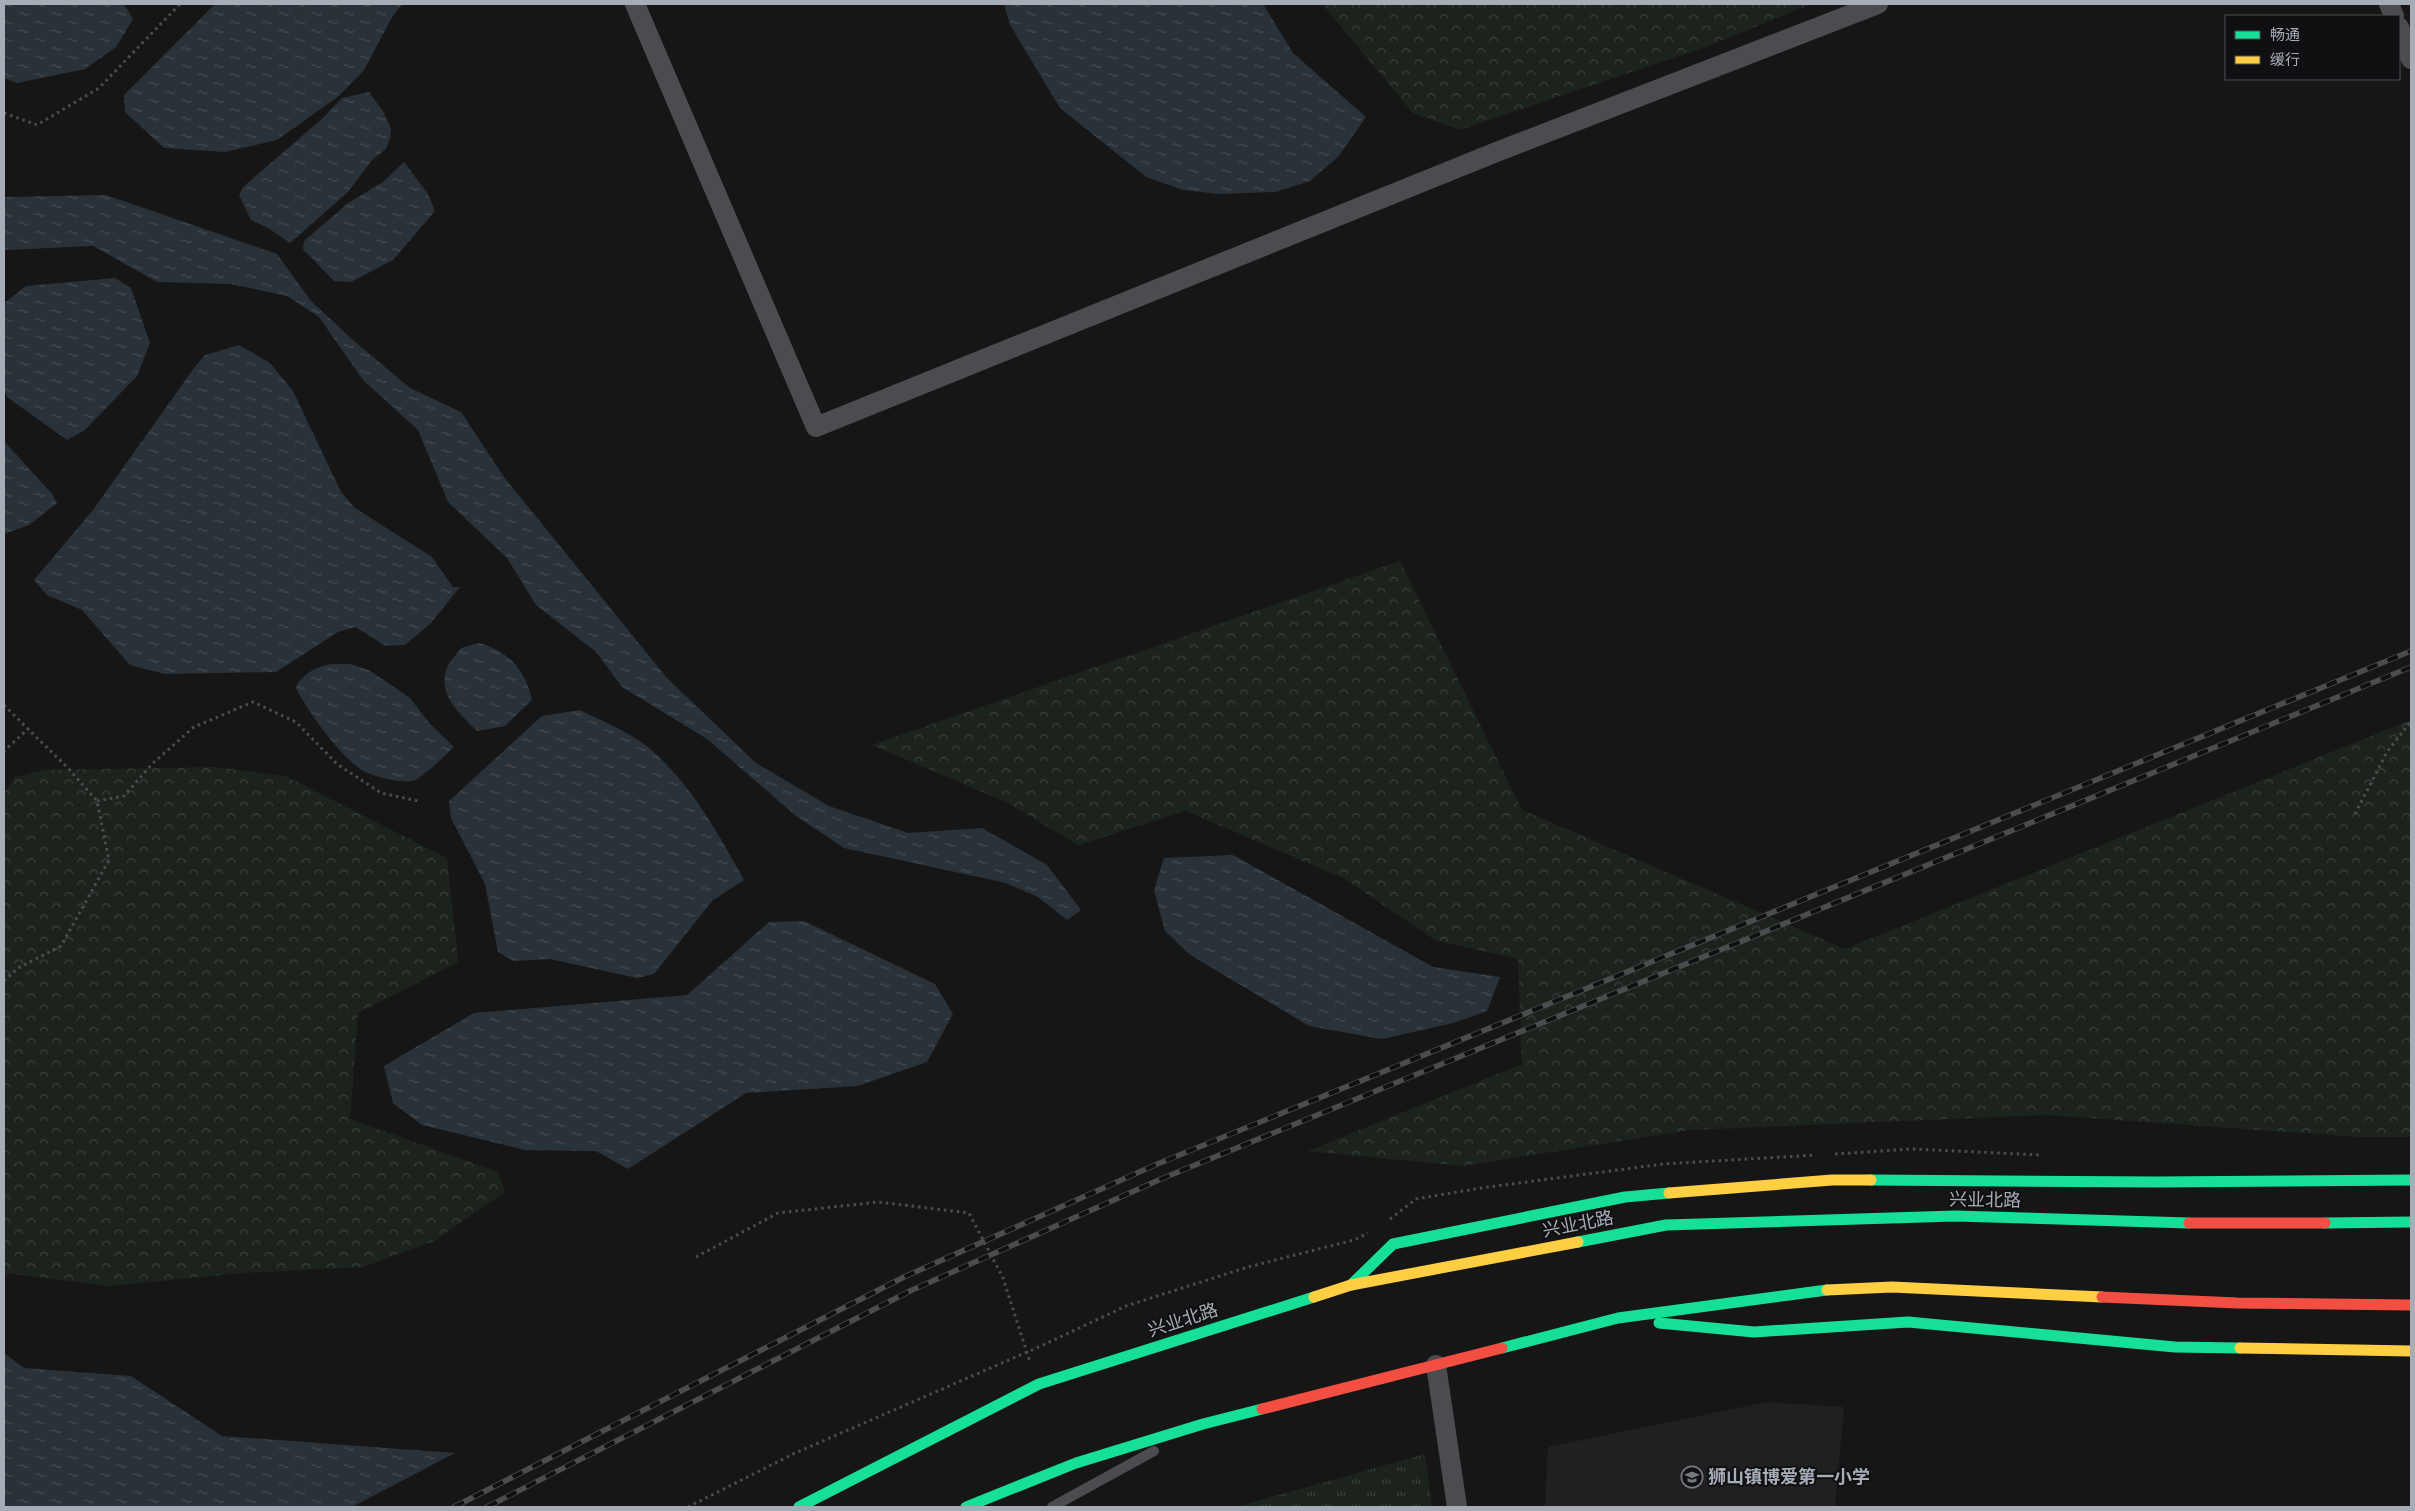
<svg xmlns="http://www.w3.org/2000/svg" width="2415" height="1511" font-family="'Asap Condensed','Noto Sans SC',sans-serif">
<style>
.built{fill:#202022}
.grass{fill:url(#grass-tufts)}
.forest{fill:url(#forest-crowns)}
.water{fill:url(#water-ripples)}
.lines{fill:none;stroke-linecap:round;stroke-linejoin:round}
.path{stroke:#4c4d51;stroke-width:3;stroke-dasharray:2.5 4;stroke-linecap:butt}
.lane{stroke:#4a4c4f;stroke-width:10}
.street{stroke:#4a4c4f;stroke-width:20}
.fast{stroke:#16e098;stroke-width:11}
.slow{stroke:#ffcf43;stroke-width:11}
.jam{stroke:#f24e42;stroke-width:11}
.rail-casing{stroke:#4a4c4e;stroke-width:5.5}
.rail{stroke:#101012;stroke-width:4;stroke-dasharray:11;stroke-linecap:butt}
.labels{text-anchor:middle;stroke-width:4;stroke-linejoin:round;paint-order:stroke}
.street-label{font-size:18px;fill:#a7adb7;stroke:#101012}
.poi-label{font-size:18px;font-weight:bold;fill:#a7adb7;stroke:#101012;text-anchor:start}
</style>
<defs>
<pattern id="grass-tufts" width="24" height="20" patternUnits="userSpaceOnUse" patternTransform="scale(1.25)"><rect width="24" height="20" fill="#1c231d"/><path d="M3 7l-1-3M5 7V3M7 7l1-3M15 17l-1-3M17 17v-4M19 17l1-3" fill="none" stroke="#3a403c"/></pattern>
<pattern id="forest-crowns" width="20" height="18" patternUnits="userSpaceOnUse" patternTransform="scale(1.25)"><rect width="20" height="18" fill="#1c231d"/><path d="M2 6a3 3 0 1 1 6 0M12 15a3 3 0 1 1 6 0" fill="none" stroke="#3a403c"/></pattern>
<pattern id="water-ripples" width="26" height="14" patternUnits="userSpaceOnUse" patternTransform="scale(1.25)"><rect width="26" height="14" fill="#293238"/><path d="M2 4q2-2 4 0t4 0M15 11q2-2 4 0t4 0" fill="none" stroke="#454d53"/></pattern>
</defs>
<rect width="100%" height="100%" fill="#161616"/>
<!-- built -->
<polygon class="built" points="1766,1402 1844,1407 1835,1507 1545,1507 1548,1447"/>
<!-- grass -->
<polygon class="grass" points="1425,1454 1432,1507 1236,1507"/>
<!-- forest -->
<g class="forest">
<polygon points="1322,4 1811,4 1708,46 1460,130 1413,113"/>
<polygon points="1400,561 1522,810 1845,949 2411,720 2411,1137 2360,1137 2046,1115 1690,1130 1463,1166 1308,1151 1522,1064 1518,959 1435,940 1345,879 1186,811 1078,845 1006,802 872,745"/>
<polygon points="215,767 285,776 447,858 458,962 358,1013 350,1119 498,1172 505,1192 434,1241 363,1267 241,1273 110,1286 4,1273 4,793 15,777 44,770"/>
</g>
<!-- water -->
<g class="water">
<polygon points="4,4 124,4 133,19 116,47 85,69 17,83 4,78"/>
<polygon points="215,4 402,4 391,19 364,70 339,96 277,140 225,152 164,148 125,112 124,95"/>
<polygon points="1004,4 1263,4 1293,53 1366,117 1339,156 1310,181 1275,192 1219,194 1183,190 1146,177 1060,108 1010,25"/>
<polygon points="369,92 383,111 391,129 390,138 386,149 372,160 348,192 290,243 268,228 251,220 239,195 243,187 323,118 342,98"/>
<polygon points="404,162 428,194 435,211 393,260 351,282 334,281 303,249 304,241 347,204 384,181"/>
<polygon points="106,195 277,254 311,301 354,341 410,388 461,412 504,477 667,678 756,763 829,806 908,833 982,828 1047,865 1081,910 1067,920 1038,897 1006,883 844,848 796,816 707,739 622,687 596,652 536,605 507,558 448,502 418,430 363,380 319,317 287,296 231,284 157,282 93,246 4,250 4,197"/>
<polygon points="115,278 131,288 150,343 137,376 85,430 67,440 7,397 4,391 4,303 26,286"/>
<polygon points="239,345 270,363 293,391 341,492 355,508 432,557 453,587 460,587 431,623 405,645 386,646 355,627 338,632 276,672 165,674 130,665 82,610 47,595 34,580 93,510 194,368 205,355"/>
<polygon points="4,441 52,494 57,503 29,525 4,534"/>
<path d="M479,643C509,651 525,670 532,700L505,726L477,731C462,716 438,696 446,671C448,663 456,655 461,648Z"/>
<path d="M332,664H350L369,670L410,698L430,724L454,747C446,754 422,779 412,781C400,783 370,776 360,769C338,753 308,712 296,688C301,674 318,666 332,664Z"/>
<path d="M580,710C600,720 631,733 648,747C690,783 717,831 744,880L713,900L654,974L637,978L550,959L514,961L498,952L485,884L451,818L449,801L542,716Z"/>
<polygon points="1233,855 1433,967 1500,977 1487,1011 1453,1023 1382,1039 1309,1026 1189,954 1165,931 1154,890 1164,858"/>
<polygon points="804,921 935,984 953,1014 927,1062 858,1086 746,1093 628,1169 596,1151 525,1150 422,1125 393,1103 384,1066 474,1013 687,995 769,922"/>
<polygon points="4,1353 24,1368 131,1376 222,1436 455,1453 352,1507 4,1507"/>
</g>
<g class="lines">
<!-- path -->
<g class="path">
<polyline points="4,113 37,125 99,88 180,4"/>
<polyline points="4,705 28,729 4,751"/>
<polyline points="97,801 124,796 152,764 194,727 253,702 296,722 337,764 381,793 418,801"/>
<polyline points="2355,814 2387,752 2411,721"/>
<polyline points="4,981 18,968 61,946 109,860 97,801 68,768 28,729"/>
<polyline points="1835,1154 1912,1149 2041,1155"/>
<polyline points="1390,1219 1416,1199 1481,1188 1663,1164 1816,1155"/>
<polyline points="696,1257 778,1213 878,1202 969,1213 1003,1278 1030,1362"/>
<polyline points="688,1507 793,1454 1041,1346 1126,1306 1248,1267 1354,1240 1368,1233"/>
</g>
<!-- lane -->
<polyline class="lane" points="1052,1507 1154,1451"/>
<!-- street -->
<g class="street">
<polyline points="635,4 816,427 1494,153 1878,4"/>
<polyline points="2389,4 2394,16"/>
<polyline points="2399,27 2411,59"/>
<polyline points="1436,1365 1457,1507"/>
</g>
<!-- fast -->
<g class="fast">
<polyline points="1871,1180 2157,1182 2411,1180"/>
<polyline points="2325,1223 2411,1222"/>
<polyline points="1578,1242 1666,1225 1955,1216 2189,1223"/>
<polyline points="1351,1285 1393,1244 1625,1197 1669,1193"/>
<polyline points="1659,1323 1754,1332 1908,1322 2175,1347 2240,1348"/>
<polyline points="1502,1348 1618,1318 1827,1290"/>
<polyline points="799,1507 1039,1384 1314,1297"/>
<polyline points="966,1507 1076,1463 1203,1424 1262,1409"/>
</g>
<!-- slow -->
<g class="slow">
<polyline points="1669,1193 1832,1180 1871,1180"/>
<polyline points="1827,1290 1892,1287 2102,1297"/>
<polyline points="1314,1297 1351,1285 1578,1242"/>
<polyline points="2240,1348 2411,1351"/>
</g>
<!-- jam -->
<g class="jam">
<polyline points="2189,1223 2325,1223"/>
<polyline points="2102,1297 2237,1303 2411,1305"/>
<polyline points="1262,1409 1502,1348"/>
</g>
<!-- rail casing -->
<g class="rail-casing">
<g id="rail">
<polyline points="454,1507 904,1277 1155,1165 2411,651"/>
<polyline points="487,1507 910,1291 1161,1179 2411,667"/>
</g>
</g>
<!-- rail -->
<use href="#rail" class="rail"/>
</g>
<!-- icons -->
<defs>
<g id="school-ring" transform="scale(1.125)"><circle r="9.5" fill="#101012" stroke="#74787f" stroke-width="1.5"/><path d="M0-5L7-2L0 1L-7-2ZM-4 1L0 2.5L4 1V4Q0 6-4 4Z" fill="#74787f"/></g>
</defs>
<g fill-rule="evenodd">
<use href="#school-ring" x="1692" y="1477"/>
</g>
<g class="labels">
<!-- street labels -->
<g class="street-label">
<text transform="translate(1985 1200) rotate(1)" y="6">兴业北路</text>
<text transform="translate(1578 1224) rotate(-11)" y="6">兴业北路</text>
<text transform="translate(1183 1320) rotate(-18)" y="6">兴业北路</text>
</g>
<!-- poi labels -->
<g class="poi-label">
<text x="1708" y="1483">狮山镇博爱第一小学</text>
</g>
</g>
<!-- border -->
<rect width="2415" height="1511" fill="none" stroke="#a7adb7" stroke-width="10"/>
<!-- legend -->
<rect x="2225" y="15" width="175" height="65" fill="#101012" stroke="#4c4f54"/>
<rect x="2235" y="31" width="25" height="8" fill="#16e098" stroke="#4c4f54"/>
<text x="2270" y="40" font-size="15" fill="#a7adb7">畅通</text>
<rect x="2235" y="56" width="25" height="8" fill="#ffcf43" stroke="#4c4f54"/>
<text x="2270" y="65" font-size="15" fill="#a7adb7">缓行</text>
</svg>
